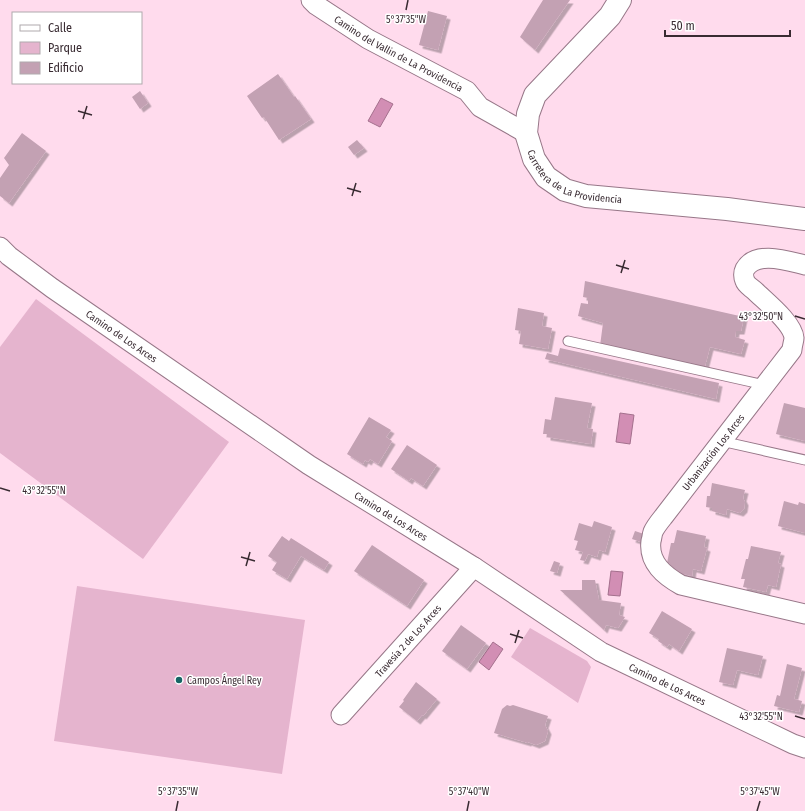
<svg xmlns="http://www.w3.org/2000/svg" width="805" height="811" font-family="'Fira Sans Condensed',sans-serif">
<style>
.green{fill:#e5b4ce}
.water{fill:#d28eb4;stroke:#a4708d}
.building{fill:#c3a1b3;filter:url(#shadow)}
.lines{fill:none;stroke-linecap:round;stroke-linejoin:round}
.service-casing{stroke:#977788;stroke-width:11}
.minor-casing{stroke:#977788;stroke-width:21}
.tertiary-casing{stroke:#977788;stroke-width:24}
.service{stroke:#fff;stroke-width:9}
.minor{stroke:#fff;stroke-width:19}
.tertiary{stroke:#fff;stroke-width:22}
.ticks{fill:none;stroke:#392b32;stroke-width:1.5}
.poi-dot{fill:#166565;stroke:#fff;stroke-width:1.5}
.labels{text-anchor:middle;stroke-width:3;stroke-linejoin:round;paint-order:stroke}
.street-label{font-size:10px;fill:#392b32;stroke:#fff}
.poi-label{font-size:10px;fill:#392b32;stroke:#fff;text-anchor:start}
.ticks-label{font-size:10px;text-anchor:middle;fill:#392b32;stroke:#fff;stroke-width:3;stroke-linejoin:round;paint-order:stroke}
</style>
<defs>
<filter id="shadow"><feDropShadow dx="3.5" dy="3.5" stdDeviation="0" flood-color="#0004"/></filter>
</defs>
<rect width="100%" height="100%" fill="#ffdbed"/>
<!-- green -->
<g class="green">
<polygon points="36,299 229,442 143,559 0,453 0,347"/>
<polygon points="77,586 305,620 282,774 54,741"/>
<polygon points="530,628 587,661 591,667 578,703 511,657"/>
</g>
<!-- water -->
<g class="water">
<polygon points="381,98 393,104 380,127 368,121"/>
<polygon points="620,413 634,415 630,444 616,442"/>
<polygon points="611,571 623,572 620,596 608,595"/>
<polygon points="493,642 503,649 489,670 479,662"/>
</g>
<!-- building -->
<g class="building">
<polygon points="543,0 570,0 535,50 520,37"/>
<polygon points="428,11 447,16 438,50 419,45"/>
<polygon points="278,74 294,97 295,96 311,119 279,140 264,117 262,118 247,96"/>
<polygon points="140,91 148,103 140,109 132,97"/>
<polygon points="22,133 46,151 9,203 0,196 0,178 9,165 4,158"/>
<polygon points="357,140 364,148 354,155 348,147"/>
<polygon points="585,281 744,317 741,331 736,331 735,337 745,340 741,354 710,347 704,370 600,346 603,323 578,316 581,303 588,304 588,298 583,297"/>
<polygon points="518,308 544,313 542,326 552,328 548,349 519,344 521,331 515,330"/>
<polygon points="560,348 719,383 716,399 545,359 547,353 558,356"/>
<polygon points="555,397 592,403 587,428 593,429 591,444 547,437 547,434 543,434 545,419 551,420"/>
<polygon points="784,403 805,408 805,441 776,434"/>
<polygon points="369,417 391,430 386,437 392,441 378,464 370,459 368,462 365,460 363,464 347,454"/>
<polygon points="407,445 437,465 423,486 411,478 409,481 391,469"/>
<polygon points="712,483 745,490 743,498 745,502 744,509 740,513 727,509 726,515 712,511 712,508 706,507 707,496 710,496"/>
<polygon points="784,501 798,505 799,502 805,504 805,533 778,526"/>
<polygon points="594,521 612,527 605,552 599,550 597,557 588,554 585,561 580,560 583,552 575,550 578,541 574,540 579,523 592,527"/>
<polygon points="677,530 706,536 704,547 707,548 701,571 693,569 692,576 669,571 670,564 667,563 671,543 674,543"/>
<polygon points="635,531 644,534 641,542 632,539"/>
<polygon points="282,536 289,541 291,538 329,562 324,570 301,556 287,579 272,570 277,562 268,556"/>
<polygon points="372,545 424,580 407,606 354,571"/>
<polygon points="751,546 781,552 778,563 781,564 776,587 768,585 766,592 743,587 745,579 741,579 746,559 748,559"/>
<polygon points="554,561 560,563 557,573 550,571"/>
<polygon points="582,580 595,580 599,600 621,603 619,615 625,617 618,628 606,625 604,630 560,590 582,590"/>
<polygon points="662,611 692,629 679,651 669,644 667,647 658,641 659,639 649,633"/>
<polygon points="461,625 486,643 467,669 442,651"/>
<polygon points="727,648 763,656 758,675 737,670 733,685 719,682"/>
<polygon points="787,664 802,668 794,699 802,701 799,712 774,706 777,695 780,696"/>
<polygon points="416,682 437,699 423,716 422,715 417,721 399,707 404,701 403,700"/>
<polygon points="507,705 510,706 513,705 548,716 545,725 548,731 545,741 536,745 528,742 528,743 494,733 502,709"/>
</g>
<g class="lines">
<!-- service casing -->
<g class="service-casing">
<g id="service">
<polyline points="568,341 765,385"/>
<polyline points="721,441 805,460"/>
</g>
</g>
<!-- minor casing -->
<g class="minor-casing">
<g id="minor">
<path id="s1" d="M311,0L316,5L368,39L467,91L480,107L526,133"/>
<path id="s2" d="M0,247L9,256L52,288L309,465L474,567L601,652L793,744L805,748"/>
<path d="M805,265C788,261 756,250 745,269C743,273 743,276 745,281C746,285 752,288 755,291C765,301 793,323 794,338C794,341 792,346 792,350L664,516C660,521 655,527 653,532C652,535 652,538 651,541C648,563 665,576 681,585L805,614"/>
<path id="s3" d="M341,715L474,567"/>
</g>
</g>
<!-- tertiary casing -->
<g class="tertiary-casing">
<g id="tertiary">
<path id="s4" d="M620,0L610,16L535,95L528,114L526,133L534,159L546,177L565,190L586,196L727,209L805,219"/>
</g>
</g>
<!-- service -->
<use href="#service" class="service"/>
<!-- minor -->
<use href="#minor" class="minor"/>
<!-- tertiary -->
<use href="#tertiary" class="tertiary"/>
</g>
<!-- ticks -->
<path class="ticks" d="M406,10L408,0M78,111L92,115M83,119L87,106M347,188L361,192M352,196L356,183M616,265L629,269M621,273L625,260M795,316L805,319M0,488L10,491M241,557L255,561M246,566L250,552M510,634L523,638M515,643L519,630M795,716L805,719M176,811L178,801M467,811L469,801M757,811L760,801"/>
<!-- markers -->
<circle class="poi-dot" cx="179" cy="680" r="4"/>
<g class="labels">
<!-- street labels -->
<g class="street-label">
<text dy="4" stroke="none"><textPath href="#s1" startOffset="103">Camino del Vallin de La Providencia</textPath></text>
<text dy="4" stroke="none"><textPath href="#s4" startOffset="241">Carretera de La Providencia</textPath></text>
<text dy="4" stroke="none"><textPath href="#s2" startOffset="151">Camino de Los Arces</textPath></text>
<text transform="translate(713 452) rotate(-52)" y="4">Urbanización Los Arces</text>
<text dy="4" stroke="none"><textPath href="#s2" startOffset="475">Camino de Los Arces</textPath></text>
<text dy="4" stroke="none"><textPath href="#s3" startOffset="100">Travesía 2 de Los Arces</textPath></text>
<text dy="4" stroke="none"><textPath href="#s2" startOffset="799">Camino de Los Arces</textPath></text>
</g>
<!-- poi labels -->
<g class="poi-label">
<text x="187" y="684">Campos Ángel Rey</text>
</g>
</g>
<g class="ticks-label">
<text x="406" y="23">5°37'35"W</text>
<text x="761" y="320">43°32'50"N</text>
<text x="44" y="494">43°32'55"N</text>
<text x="761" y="720">43°32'55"N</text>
<text x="178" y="795">5°37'35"W</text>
<text x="469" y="795">5°37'40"W</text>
<text x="760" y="795">5°37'45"W</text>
</g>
<!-- legend -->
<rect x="12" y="12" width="130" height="72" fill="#ffffff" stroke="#b0aaad"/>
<rect x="20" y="25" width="20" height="6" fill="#ffffff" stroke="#b0aaad"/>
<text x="48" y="32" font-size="12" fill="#392b32">Calle</text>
<rect x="20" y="42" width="20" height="12" fill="#e5b4ce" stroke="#b0aaad"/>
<text x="48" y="52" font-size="12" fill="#392b32">Parque</text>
<rect x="20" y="62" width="20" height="12" fill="#c3a1b3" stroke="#b0aaad"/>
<text x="48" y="72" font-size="12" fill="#392b32">Edificio</text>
<!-- scale -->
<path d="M665 30v6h125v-6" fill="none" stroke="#392b32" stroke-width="2"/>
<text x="671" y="30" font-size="12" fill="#392b32" stroke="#ffffff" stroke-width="3" paint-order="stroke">50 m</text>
</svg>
